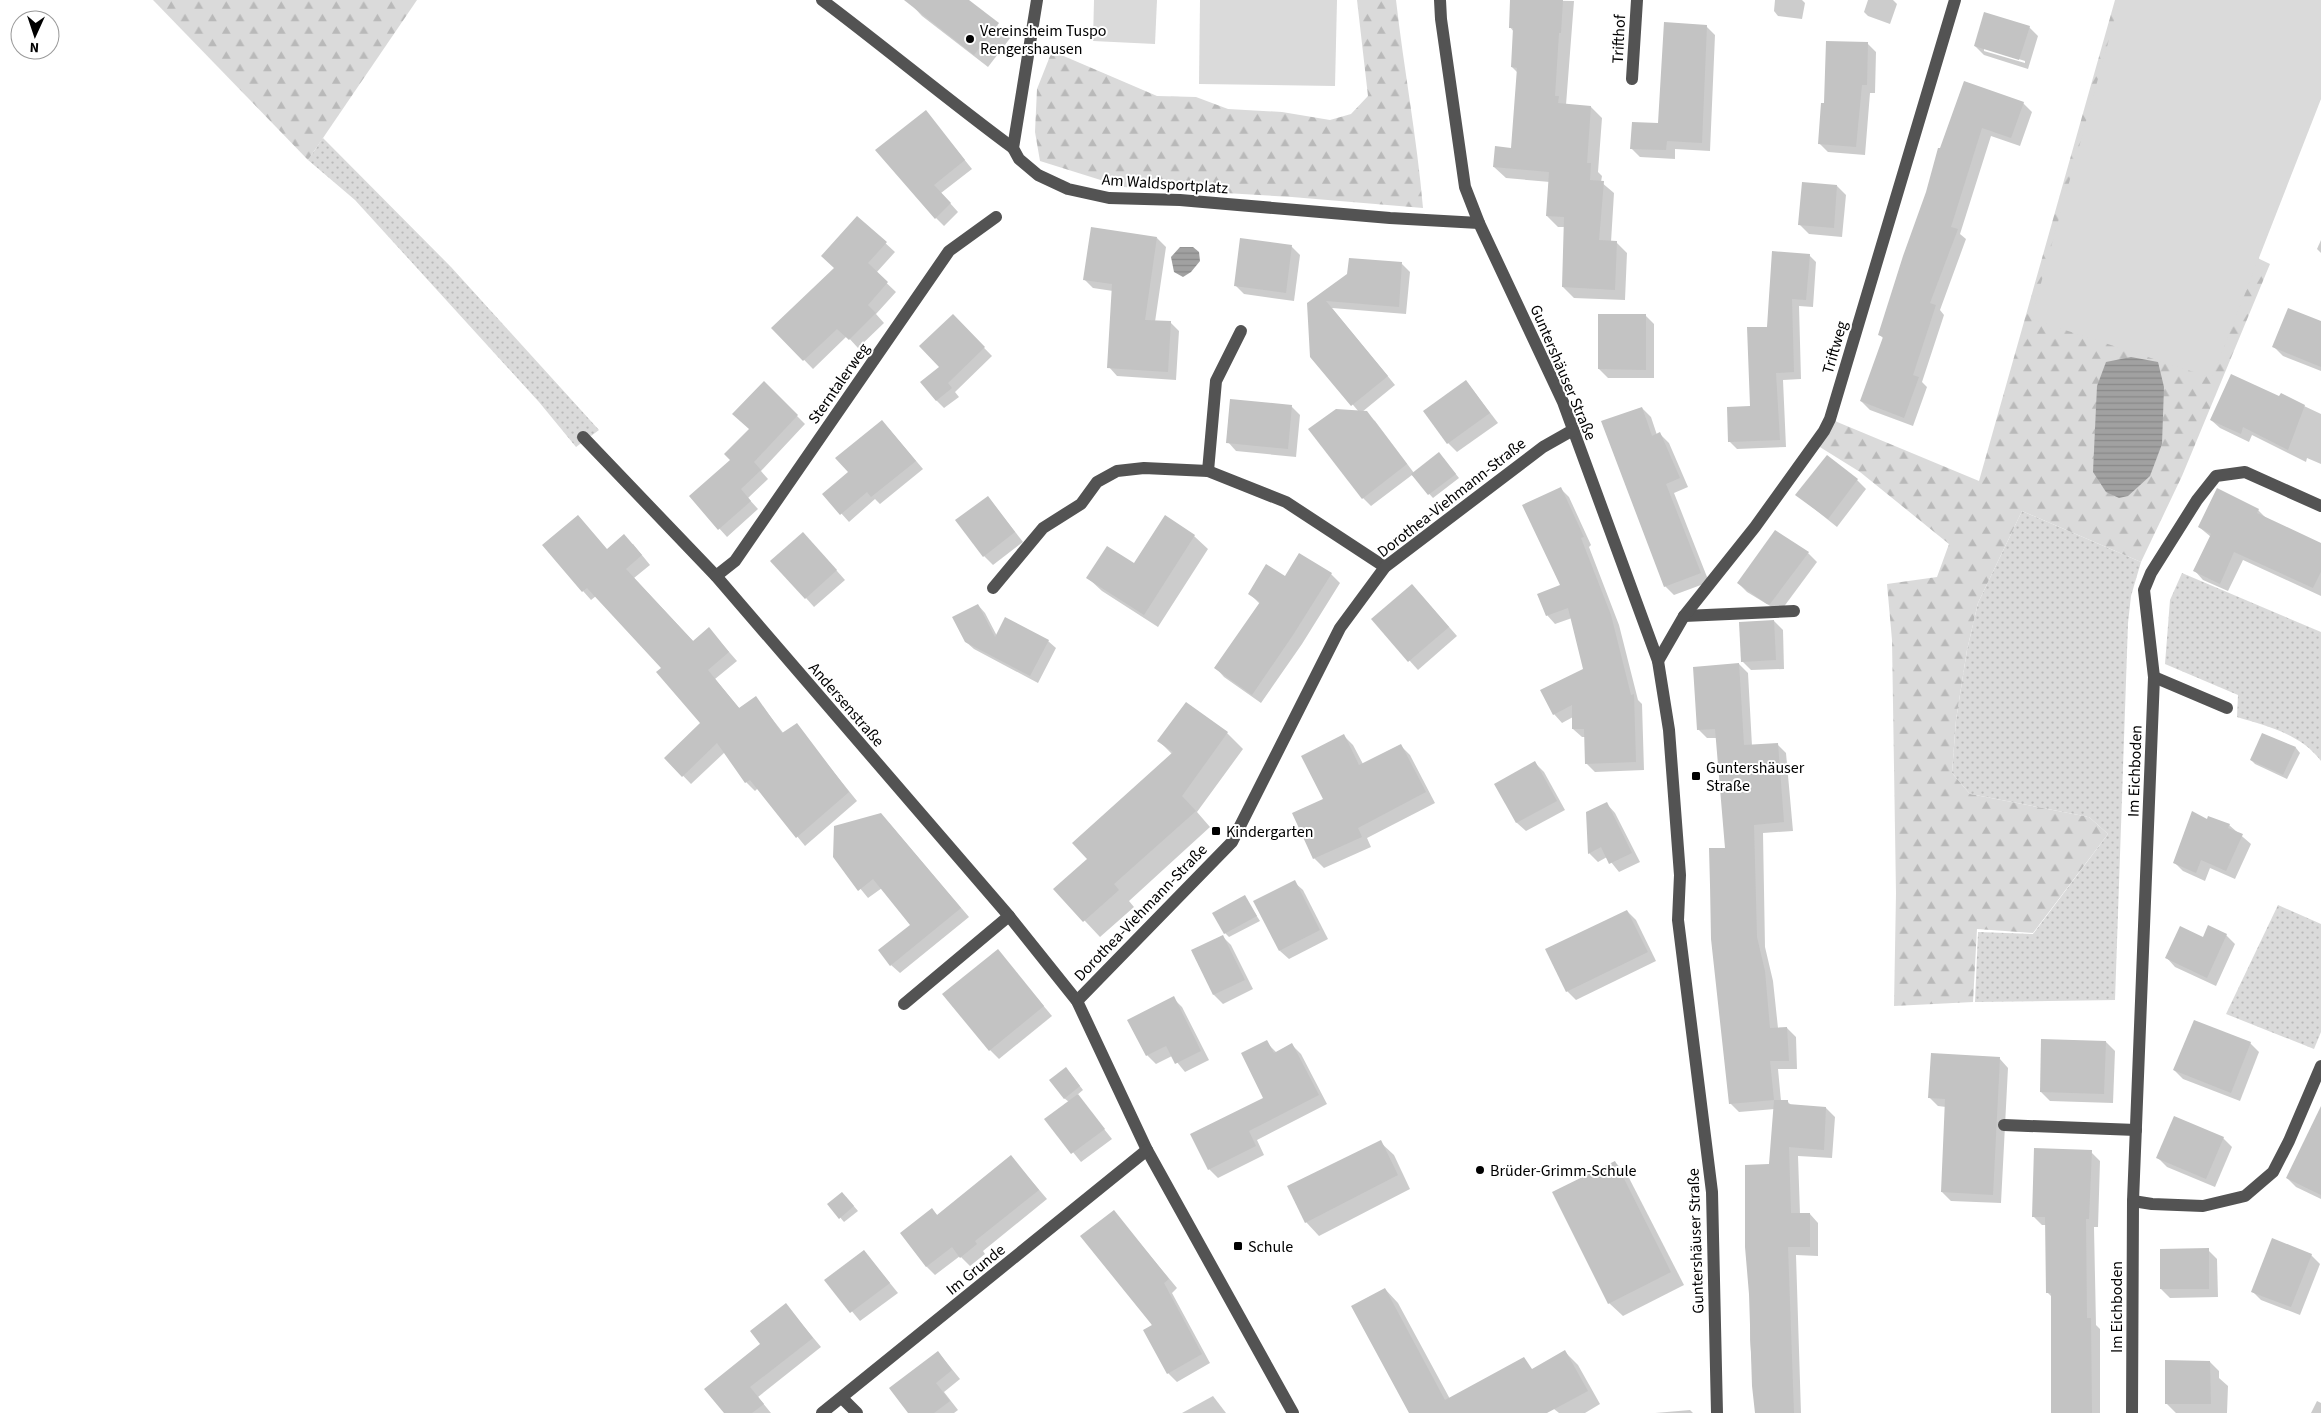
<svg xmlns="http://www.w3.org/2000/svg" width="2321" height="1413" font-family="'Source Sans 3',sans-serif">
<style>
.grass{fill:url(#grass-dots)}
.forest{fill:url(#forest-firs)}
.green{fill:#dadada}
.water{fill:url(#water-rules)}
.shadow{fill:#0003;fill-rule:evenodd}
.building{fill:#c3c3c3}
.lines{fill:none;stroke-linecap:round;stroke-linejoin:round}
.minor{stroke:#535353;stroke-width:12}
.poi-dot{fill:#000;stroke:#fff;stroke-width:2}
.labels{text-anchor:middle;stroke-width:4;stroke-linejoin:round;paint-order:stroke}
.poi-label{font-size:16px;fill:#000;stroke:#fff;text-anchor:start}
.street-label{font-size:16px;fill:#000;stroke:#fff}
</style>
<defs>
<pattern id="grass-dots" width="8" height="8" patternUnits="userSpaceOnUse" patternTransform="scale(1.25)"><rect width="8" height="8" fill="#dadada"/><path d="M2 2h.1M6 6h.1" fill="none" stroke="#b9b9b9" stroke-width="1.8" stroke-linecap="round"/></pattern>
<pattern id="forest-firs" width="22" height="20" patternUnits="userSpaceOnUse" patternTransform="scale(1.25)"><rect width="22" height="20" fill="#dadada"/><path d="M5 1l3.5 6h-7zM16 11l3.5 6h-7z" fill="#b9b9b9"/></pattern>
<pattern id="water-rules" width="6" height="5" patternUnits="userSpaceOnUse" patternTransform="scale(1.25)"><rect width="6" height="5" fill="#a1a1a1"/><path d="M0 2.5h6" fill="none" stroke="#898989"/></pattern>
</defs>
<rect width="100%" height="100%" fill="#fff"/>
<!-- grass -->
<g class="grass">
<polygon points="323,138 451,267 599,430 576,447 539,402 355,200 308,160"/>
<polygon points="2022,511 2141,562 2131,596 2128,623 2115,1000 1975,1002 1978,932 2033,934 2108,834 2089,817 1970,794 1952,773 1956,720 1967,650 1978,603"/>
<path d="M2182,573L2321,632V761C2301,734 2267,726 2237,717L2238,695L2165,664L2170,600Z"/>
<polygon points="2278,905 2321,924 2321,1032 2314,1049 2226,1014"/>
</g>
<!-- forest -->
<g class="forest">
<polygon points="153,0 417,0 308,160"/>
<path d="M1357,0H1396C1404,70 1417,138 1423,208L1292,197L1123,187L1040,161L1035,132L1037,89L1052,51L1157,96L1196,97L1228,109L1282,112L1330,120L1351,114L1368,96Z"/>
<polygon points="2115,0 2234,0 2243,251 2270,264 2182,476 2141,562 2022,511 1978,603 1967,650 1956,720 1952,773 1970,794 2089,817 2108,834 2033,933 1977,929 1973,1002 1894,1006 1896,893 1892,640 1887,584 1937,577 1949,544 1860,472 1815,444 1830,419 1979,481"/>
</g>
<!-- green -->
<g class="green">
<polygon points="1094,0 1157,0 1155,44 1093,41"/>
<polygon points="1200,0 1337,0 1335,86 1199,84"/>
<polygon points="2120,0 2321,0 2321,99 2212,378 2031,319"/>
</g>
<!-- water -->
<g class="water">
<polygon points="1180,247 1193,247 1199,252 1200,261 1191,272 1183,277 1174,272 1171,257"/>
<polygon points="2131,357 2158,362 2164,387 2162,444 2150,476 2128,496 2119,498 2106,492 2093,472 2097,386 2106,362"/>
</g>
<!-- shadow -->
<g class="shadow">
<polygon points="911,0 967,0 1011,37 988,67 922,16 909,2"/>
<polygon points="1512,0 1574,1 1566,105 1591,107 1602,118 1598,172 1602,176 1601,182 1614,193 1611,242 1616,242 1627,253 1625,300 1574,298 1563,287 1565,227 1558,227 1547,216 1550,182 1506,178 1494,167 1513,150 1518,73 1512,67 1514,32 1510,27"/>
<polygon points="1775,0 1802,0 1805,3 1802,19 1778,16 1774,11"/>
<polygon points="1868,0 1893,0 1897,4 1890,24 1868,16 1864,12"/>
<polygon points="1706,26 1715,35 1710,151 1675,149 1675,159 1640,157 1631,148 1659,124"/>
<path d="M2029,27L2038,36L2028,69L1984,55L1975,46ZM1984,48L2025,61V63L1984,51Z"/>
<polygon points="1867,43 1876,52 1875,93 1870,93 1865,155 1828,152 1819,143 1825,105"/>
<polygon points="2023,103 2032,112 2020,146 1991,136 1960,234 1966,239 1940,310 1944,315 1922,382 1927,387 1913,426 1870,410 1861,401 1884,339 1880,335 1941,150"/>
<polygon points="926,112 972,169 941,193 958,212 944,226 936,218"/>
<polygon points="1837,186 1846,195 1842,237 1809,234 1800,225"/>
<polygon points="857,217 895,252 876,273 896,292 876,314 884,323 858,348 847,336 813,369 773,328 835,268"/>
<polygon points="1157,238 1166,247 1155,322 1170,322 1179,331 1176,380 1117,376 1109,367 1113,291 1093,288 1084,279"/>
<polygon points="2321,240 2321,253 2317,249"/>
<polygon points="1291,246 1300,255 1294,301 1244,294 1235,285"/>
<polygon points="1809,255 1816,262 1813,307 1799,306 1801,379 1783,380 1786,447 1737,449 1729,441 1751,407 1768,328"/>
<polygon points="1402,264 1410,272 1406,314 1332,308 1395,385 1362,412 1375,421 1414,473 1443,458 1459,478 1433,498 1412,475 1371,506 1363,498 1359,412 1312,356 1308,304"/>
<polygon points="1645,315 1654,324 1654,378 1608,378 1599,369"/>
<polygon points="953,316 992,356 955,392 959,397 944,408 936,400 941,367"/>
<polygon points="2321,323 2321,371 2283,356 2274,347"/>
<polygon points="1466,381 1498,423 1457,452 1448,443"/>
<polygon points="764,383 805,424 761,471 768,479 748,498 758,509 727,537 690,496 732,460 750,430"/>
<polygon points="2281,395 2321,414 2321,464 2307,458 2306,462 2252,435 2249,442 2220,428 2211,420 2280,398"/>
<polygon points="1291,406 1300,415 1296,457 1236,451 1228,442"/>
<polygon points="1642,408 1651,417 1657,435 1660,434 1669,443 1688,487 1674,493 1709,582 1674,595 1665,586"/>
<polygon points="889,429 923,469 880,504 875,499 849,522 824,494 849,472"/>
<polygon points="1857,480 1866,489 1837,527 1797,495"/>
<polygon points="1560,488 1569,497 1591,545 1589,547 1619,625 1638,700 1642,704 1644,770 1595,772 1586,763 1585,737 1582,737 1573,729 1573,717 1562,723 1554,714 1584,670 1572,618 1555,624 1547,615 1562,586"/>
<polygon points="988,497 1023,542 993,565 984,556"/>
<polygon points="2258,510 2267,519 2321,545 2321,596 2243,560 2228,591 2203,580 2195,571 2211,537 2199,527"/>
<polygon points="1194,536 1208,549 1158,627 1102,591 1088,578 1134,565"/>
<polygon points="812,543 845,580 814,607 806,598"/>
<polygon points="633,544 650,565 634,578 694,642 709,629 737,661 715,679 740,709 756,698 784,734 796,725 857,801 805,846 758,788 755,791 746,782 725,752 691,784 666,758 701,724 663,668 596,596 591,600 583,591 607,550"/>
<polygon points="1808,553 1817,562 1780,612 1747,592 1738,583"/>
<polygon points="1331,574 1340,583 1302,644 1261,703 1224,677 1216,668 1260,604 1250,594 1285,577"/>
<polygon points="1421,595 1457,636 1418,670 1373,620"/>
<polygon points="978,605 985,613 997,636 1048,641 1056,648 1038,683 974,649 966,642"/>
<polygon points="1774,621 1783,630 1784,669 1751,670 1742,661"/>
<polygon points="1739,664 1748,673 1752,746 1777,744 1786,753 1793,831 1763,833 1765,947 1773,981 1778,1028 1787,1028 1796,1037 1797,1069 1778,1069 1781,1101 1787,1101 1792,1106 1826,1108 1835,1117 1832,1158 1798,1156 1800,1214 1810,1214 1818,1223 1818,1256 1796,1255 1801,1413 1756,1413 1750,1340 1750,1293 1771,1165 1775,1109 1739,1112 1730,1103 1727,849 1717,738 1707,738 1698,729"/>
<polygon points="1186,703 1227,733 1243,749 1197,812 1210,827 1129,901 1134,907 1100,937 1055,889 1089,859 1172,754 1159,741"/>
<polygon points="2263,734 2296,748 2300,753 2287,779 2255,764 2251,760"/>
<polygon points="1343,735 1353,745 1363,764 1400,745 1410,755 1435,803 1367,838 1371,847 1324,868 1314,858 1324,800"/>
<polygon points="1535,763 1544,772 1565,810 1526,831 1517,823 1496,785"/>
<polygon points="1607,804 1615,813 1640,862 1619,872 1607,857 1598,862 1589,853"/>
<polygon points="2207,821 2229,825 2251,844 2235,879 2210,868 2205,881 2183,871 2174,862"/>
<polygon points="889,823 969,917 900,973 891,965 912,925 882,888 868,898 834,856"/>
<polygon points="1294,882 1303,890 1328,939 1289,959 1280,951"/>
<polygon points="1244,896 1260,921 1229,937 1225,933"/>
<polygon points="1627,911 1636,920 1656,961 1576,1000 1567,991"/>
<polygon points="2209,927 2226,935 2235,944 2216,986 2175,967 2167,958 2203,938"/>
<polygon points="1222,936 1231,945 1253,989 1223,1004 1214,995 1192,951"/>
<polygon points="998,951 1052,1016 999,1059 990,1050"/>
<polygon points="1173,998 1182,1007 1209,1060 1185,1072 1172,1056 1156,1064 1147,1055"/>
<polygon points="1266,1042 1277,1053 1292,1045 1301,1054 1327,1104 1257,1140 1264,1155 1218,1178 1209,1169 1265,1099"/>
<polygon points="2106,1042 2115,1051 2113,1103 2050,1101 2041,1092"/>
<polygon points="2250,1043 2259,1052 2240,1101 2183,1079 2174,1070"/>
<polygon points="2000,1059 2008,1068 2001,1203 1951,1201 1942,1192 1946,1107 1938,1106 1929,1097"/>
<polygon points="1070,1073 1083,1090 1077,1095 1112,1139 1081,1162 1046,1119 1069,1102 1064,1098"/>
<polygon points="2223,1138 2232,1147 2215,1187 2167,1167 2158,1158"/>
<polygon points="2321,1138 2321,1199 2296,1187 2287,1178"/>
<polygon points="1380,1142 1394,1155 1410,1189 1319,1236 1306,1222"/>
<polygon points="2091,1152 2100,1161 2098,1227 2094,1227 2096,1325 2100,1329 2100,1413 2052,1413 2052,1297 2047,1292 2046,1225 2042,1225 2033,1216"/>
<polygon points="1011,1157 1047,1199 983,1251 985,1254 970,1266 960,1256 935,1275 926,1266 932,1210 938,1216"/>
<polygon points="1615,1162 1628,1176 1684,1285 1623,1316 1609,1303"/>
<polygon points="846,1197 858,1211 844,1222 829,1204"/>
<polygon points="1114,1212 1177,1288 1172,1293 1210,1363 1177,1382 1168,1373"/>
<polygon points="2208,1250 2217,1259 2218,1297 2170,1298 2161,1289"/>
<polygon points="864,1251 898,1293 860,1321 826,1280"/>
<polygon points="2311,1255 2320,1264 2300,1315 2261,1300 2252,1291"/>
<polygon points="1385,1289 1398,1303 1450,1399 1531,1413 1411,1413"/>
<polygon points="786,1305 821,1347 758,1397 771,1413 725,1413"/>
<polygon points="938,1352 960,1379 944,1392 958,1410 954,1413 910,1413"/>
<polygon points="1565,1352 1578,1365 1600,1404 1585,1413 1559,1413 1554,1409"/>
<polygon points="2210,1362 2219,1371 2219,1378 2228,1386 2227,1413 2176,1413 2166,1403"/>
<polygon points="1213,1396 1226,1413 1182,1413"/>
<polygon points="2317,1401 2321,1403 2321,1413 2311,1413"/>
<polygon points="1690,1410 1693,1413 1655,1413"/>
</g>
<!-- building -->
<g class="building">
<polygon points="904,0 969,0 999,23 974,55"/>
<polygon points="1510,0 1563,0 1561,33 1559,33 1555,96 1559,96 1558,103 1591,106 1587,163 1591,163 1590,180 1604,181 1599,240 1617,241 1615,290 1562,287 1564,217 1546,216 1549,172 1493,167 1495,146 1511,148 1517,68 1511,67 1513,28 1509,28"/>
<polygon points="1984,12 2030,26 2019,60 1974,46"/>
<polygon points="1664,22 1707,25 1702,143 1667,141 1666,150 1630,149 1632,122 1658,123"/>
<polygon points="1826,41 1868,42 1867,85 1862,85 1856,147 1818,144 1821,103 1824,103"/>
<polygon points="1964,81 2024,102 2011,138 1982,128 1951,227 1958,229 1930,303 1936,305 1913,375 1919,377 1904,418 1860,401 1883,337 1878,335 1903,256 1926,192 1938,148 1940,148"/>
<polygon points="926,110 965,160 934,185 951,203 935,219 875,150"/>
<polygon points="1802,182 1837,185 1834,228 1798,225"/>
<polygon points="857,216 887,242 868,263 888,282 868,305 876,313 849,340 837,329 803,361 771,328 834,268 821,256"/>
<polygon points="1091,227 1157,237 1145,320 1171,321 1168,372 1107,368 1112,284 1083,280"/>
<polygon points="1240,238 1292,245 1286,293 1234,286"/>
<polygon points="1772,251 1810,254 1806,300 1792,299 1794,372 1776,373 1780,440 1728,442 1727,407 1750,406 1747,327 1767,327"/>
<polygon points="1349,258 1402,262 1399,307 1326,301 1388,376 1351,406 1310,357 1307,303 1347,274"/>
<polygon points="2288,308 2321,321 2321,367 2272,347"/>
<polygon points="953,314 985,347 948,383 952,388 936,401 920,382 939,367 919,346"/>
<polygon points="1598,314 1646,314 1646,370 1598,369"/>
<polygon points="2231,374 2279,396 2281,393 2305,405 2288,450 2243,427 2241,434 2210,420"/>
<polygon points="1466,380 1490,413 1447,444 1423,411"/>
<polygon points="764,381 798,415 754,462 761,470 741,489 751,501 718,530 689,496 730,460 724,454 749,429 732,414"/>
<polygon points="1230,399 1292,405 1288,449 1226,443"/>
<polygon points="1642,407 1652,436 1660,432 1680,478 1666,484 1701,573 1664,587 1601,421"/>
<polygon points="1336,409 1367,411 1407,464 1362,499 1308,429"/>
<polygon points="882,420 916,461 871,497 867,492 840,515 822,494 848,472 835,458"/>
<polygon points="1439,452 1456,474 1428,495 1411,474"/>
<polygon points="1827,455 1858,479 1828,519 1795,495"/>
<polygon points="1561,487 1584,537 1581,538 1611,615 1631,695 1634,694 1636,762 1585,764 1584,729 1572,729 1572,705 1553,715 1540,690 1583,669 1568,608 1546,616 1537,594 1560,585 1522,505"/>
<polygon points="2217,488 2259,509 2257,513 2321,543 2321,572 2313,588 2234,552 2220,584 2193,571 2211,534 2198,527"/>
<polygon points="988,496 1015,532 983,557 955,520"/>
<polygon points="578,515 607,549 624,534 642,555 626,569 693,641 709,627 729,652 708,670 739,708 756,696 782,733 797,723 849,792 796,838 750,780 745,783 717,743 682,777 664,758 700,723 656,672 661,668 587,588 582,592 542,545"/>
<polygon points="1165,515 1195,535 1144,615 1086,578 1107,546 1134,563"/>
<polygon points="1775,530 1809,552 1770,604 1767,604 1737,583"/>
<polygon points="803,532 837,570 805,599 770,561"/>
<polygon points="1299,553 1332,573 1293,635 1252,695 1214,668 1260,602 1248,594 1266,564 1285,576"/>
<polygon points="1412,584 1449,627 1408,662 1371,619"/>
<polygon points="978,604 995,637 1005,617 1049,640 1030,676 965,642 952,617"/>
<polygon points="1774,620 1776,660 1741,662 1739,622"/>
<polygon points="1739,663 1744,745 1778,743 1784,822 1754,825 1757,937 1765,971 1770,1028 1787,1027 1789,1061 1770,1061 1774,1100 1729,1104 1711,939 1710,885 1709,848 1725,848 1715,729 1697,730 1693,667"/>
<polygon points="1186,702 1228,732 1182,796 1196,811 1114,884 1119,890 1083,922 1053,889 1087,859 1072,843 1173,752 1157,741"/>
<polygon points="2262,733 2296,747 2283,775 2250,760"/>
<polygon points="1344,734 1359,765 1401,744 1426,792 1358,828 1362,837 1313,859 1292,813 1323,799 1301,756"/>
<polygon points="1535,761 1557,801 1516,823 1494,784"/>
<polygon points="1607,802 1632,853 1609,864 1601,847 1588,854 1586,812"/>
<polygon points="2192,811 2207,819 2208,816 2230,824 2228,828 2243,834 2226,871 2201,860 2196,873 2173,863"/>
<polygon points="881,813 961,908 890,966 878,950 910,925 873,879 858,891 833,857 834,826"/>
<polygon points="1295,880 1320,930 1279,951 1253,901"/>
<polygon points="1245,895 1257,916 1224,934 1212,913"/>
<polygon points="1627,910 1648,952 1566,992 1545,949"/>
<polygon points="2208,925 2227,934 2207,978 2165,958 2180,926 2203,937"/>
<polygon points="1223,935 1245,980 1213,995 1191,950"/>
<polygon points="998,949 1044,1006 989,1051 942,994"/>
<polygon points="1174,996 1201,1051 1175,1064 1166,1046 1146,1056 1127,1020"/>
<polygon points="2194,1020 2251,1042 2231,1093 2173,1070"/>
<polygon points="2041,1039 2106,1041 2104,1094 2040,1092"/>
<polygon points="1267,1040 1274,1053 1292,1043 1319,1095 1249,1131 1256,1146 1208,1170 1190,1134 1263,1098 1241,1053"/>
<polygon points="1931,1053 2000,1057 1993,1195 1941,1192 1945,1099 1928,1098"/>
<polygon points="1066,1067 1080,1086 1064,1099 1049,1080"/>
<polygon points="1078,1094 1105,1129 1071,1154 1044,1119"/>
<polygon points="1774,1100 1788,1100 1788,1104 1826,1107 1824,1150 1789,1147 1791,1213 1810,1213 1810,1247 1788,1247 1794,1413 1755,1413 1752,1386 1749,1294 1745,1247 1745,1165 1769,1164"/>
<polygon points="2321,1106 2321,1195 2286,1178"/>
<polygon points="2174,1116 2224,1137 2206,1179 2156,1158"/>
<polygon points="1381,1140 1398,1175 1305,1223 1287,1186"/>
<polygon points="2034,1148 2092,1150 2089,1219 2086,1219 2087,1318 2091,1318 2092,1413 2051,1413 2051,1293 2046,1293 2045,1217 2032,1217"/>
<polygon points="1011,1155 1039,1190 975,1241 977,1244 960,1258 952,1247 926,1267 900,1233 932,1208 937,1215"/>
<polygon points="1615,1161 1671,1272 1608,1304 1552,1192"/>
<polygon points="842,1192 854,1206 839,1219 827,1204"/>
<polygon points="1114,1210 1169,1279 1164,1283 1202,1354 1167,1374 1143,1330 1152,1325 1080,1236"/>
<polygon points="2272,1238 2312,1254 2291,1307 2251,1292"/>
<polygon points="2209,1248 2209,1289 2160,1289 2160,1249"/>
<polygon points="864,1250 890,1283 850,1313 824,1280"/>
<polygon points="1385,1288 1445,1400 1524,1357 1532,1369 1565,1350 1588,1391 1547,1413 1409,1413 1351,1306"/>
<polygon points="786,1303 813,1338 750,1387 764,1404 752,1413 724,1413 704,1389 760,1344 750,1331"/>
<polygon points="938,1351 952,1370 936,1383 950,1401 934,1413 908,1413 889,1388"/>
<polygon points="2165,1360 2210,1361 2211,1404 2165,1404"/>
</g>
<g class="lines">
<!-- minor -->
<g class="minor">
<path d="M822,0C887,49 948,100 1013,148"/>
<polyline points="1037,0 1013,148 1019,159 1038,175 1068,189 1109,198 1180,200 1390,218 1479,223"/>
<polyline points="1440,0 1441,19 1465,187 1479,223 1563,402 1658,661 1669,730 1680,875 1678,920 1712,1192 1717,1413"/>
<polyline points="1632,79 1637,0"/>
<polyline points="583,437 716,576 1009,916 1077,1001 1147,1150 1293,1413"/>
<polyline points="1208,471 1216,381 1241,331"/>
<polyline points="716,576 735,561 949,251 996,217"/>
<polyline points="993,588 1043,528 1081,504 1097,482 1117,471 1144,468 1208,471 1286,502 1385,567"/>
<polyline points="1684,616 1794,611"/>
<polyline points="1658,661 1684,616 1755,527 1824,431 1830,419 1955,0"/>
<polyline points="2154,677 2227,708"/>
<polyline points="1077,1001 1232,842 1340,628 1385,567 1543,447 1573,430"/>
<polyline points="904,1004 1009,916"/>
<polyline points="2004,1125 2136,1130"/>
<polyline points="2133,1201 2152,1204 2203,1206 2245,1196 2273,1172 2289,1141 2321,1066"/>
<polyline points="842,1398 857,1413"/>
<polyline points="822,1413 1147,1150"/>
<polyline points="2132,1413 2133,1201 2154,677 2144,590 2151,573 2197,500 2216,476 2245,472 2321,506"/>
</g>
</g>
<!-- markers -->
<g class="poi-dot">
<circle cx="970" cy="39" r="5"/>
<rect x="1691" y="771" width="10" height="10" rx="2.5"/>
<rect x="1211" y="826" width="10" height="10" rx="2.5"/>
<circle cx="1480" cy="1170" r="5"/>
<rect x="1233" y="1241" width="10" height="10" rx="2.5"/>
</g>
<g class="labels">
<!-- poi labels -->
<g class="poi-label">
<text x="980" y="36">Vereinsheim Tuspo<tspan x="980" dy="18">Rengershausen</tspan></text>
<text x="1706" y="773">Guntershäuser<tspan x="1706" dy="18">Straße</tspan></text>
<text x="1226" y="837">Kindergarten</text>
<text x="1490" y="1176">Brüder-Grimm-Schule</text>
<text x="1248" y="1252">Schule</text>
</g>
<!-- street labels -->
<g class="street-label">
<text transform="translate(1618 39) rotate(-87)" y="6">Trifthof</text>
<text transform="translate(1165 183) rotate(4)" y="6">Am Waldsportplatz</text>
<text transform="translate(1834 347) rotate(-74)" y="6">Triftweg</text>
<text transform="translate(1564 372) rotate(67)" y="6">Guntershäuser Straße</text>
<text transform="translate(838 383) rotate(-55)" y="6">Sterntalerweg</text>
<text transform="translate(1451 497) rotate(-38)" y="6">Dorothea-Viehmann-Straße</text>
<text transform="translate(847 704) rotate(49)" y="6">Andersenstraße</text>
<text transform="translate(2134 771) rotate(-88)" y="6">Im Eichboden</text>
<text transform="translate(1140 912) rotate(-46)" y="6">Dorothea-Viehmann-Straße</text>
<text transform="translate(1695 1241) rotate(-92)" y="6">Guntershäuser Straße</text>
<text transform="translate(975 1269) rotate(-39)" y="6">Im Grunde</text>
<text transform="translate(2116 1307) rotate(-90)" y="6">Im Eichboden</text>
</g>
</g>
<!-- north arrow -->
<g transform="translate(35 35) rotate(183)"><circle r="24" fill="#ffffff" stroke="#999999"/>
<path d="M0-4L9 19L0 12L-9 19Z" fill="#000000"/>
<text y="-8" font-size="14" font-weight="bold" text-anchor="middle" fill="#000000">N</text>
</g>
</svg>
